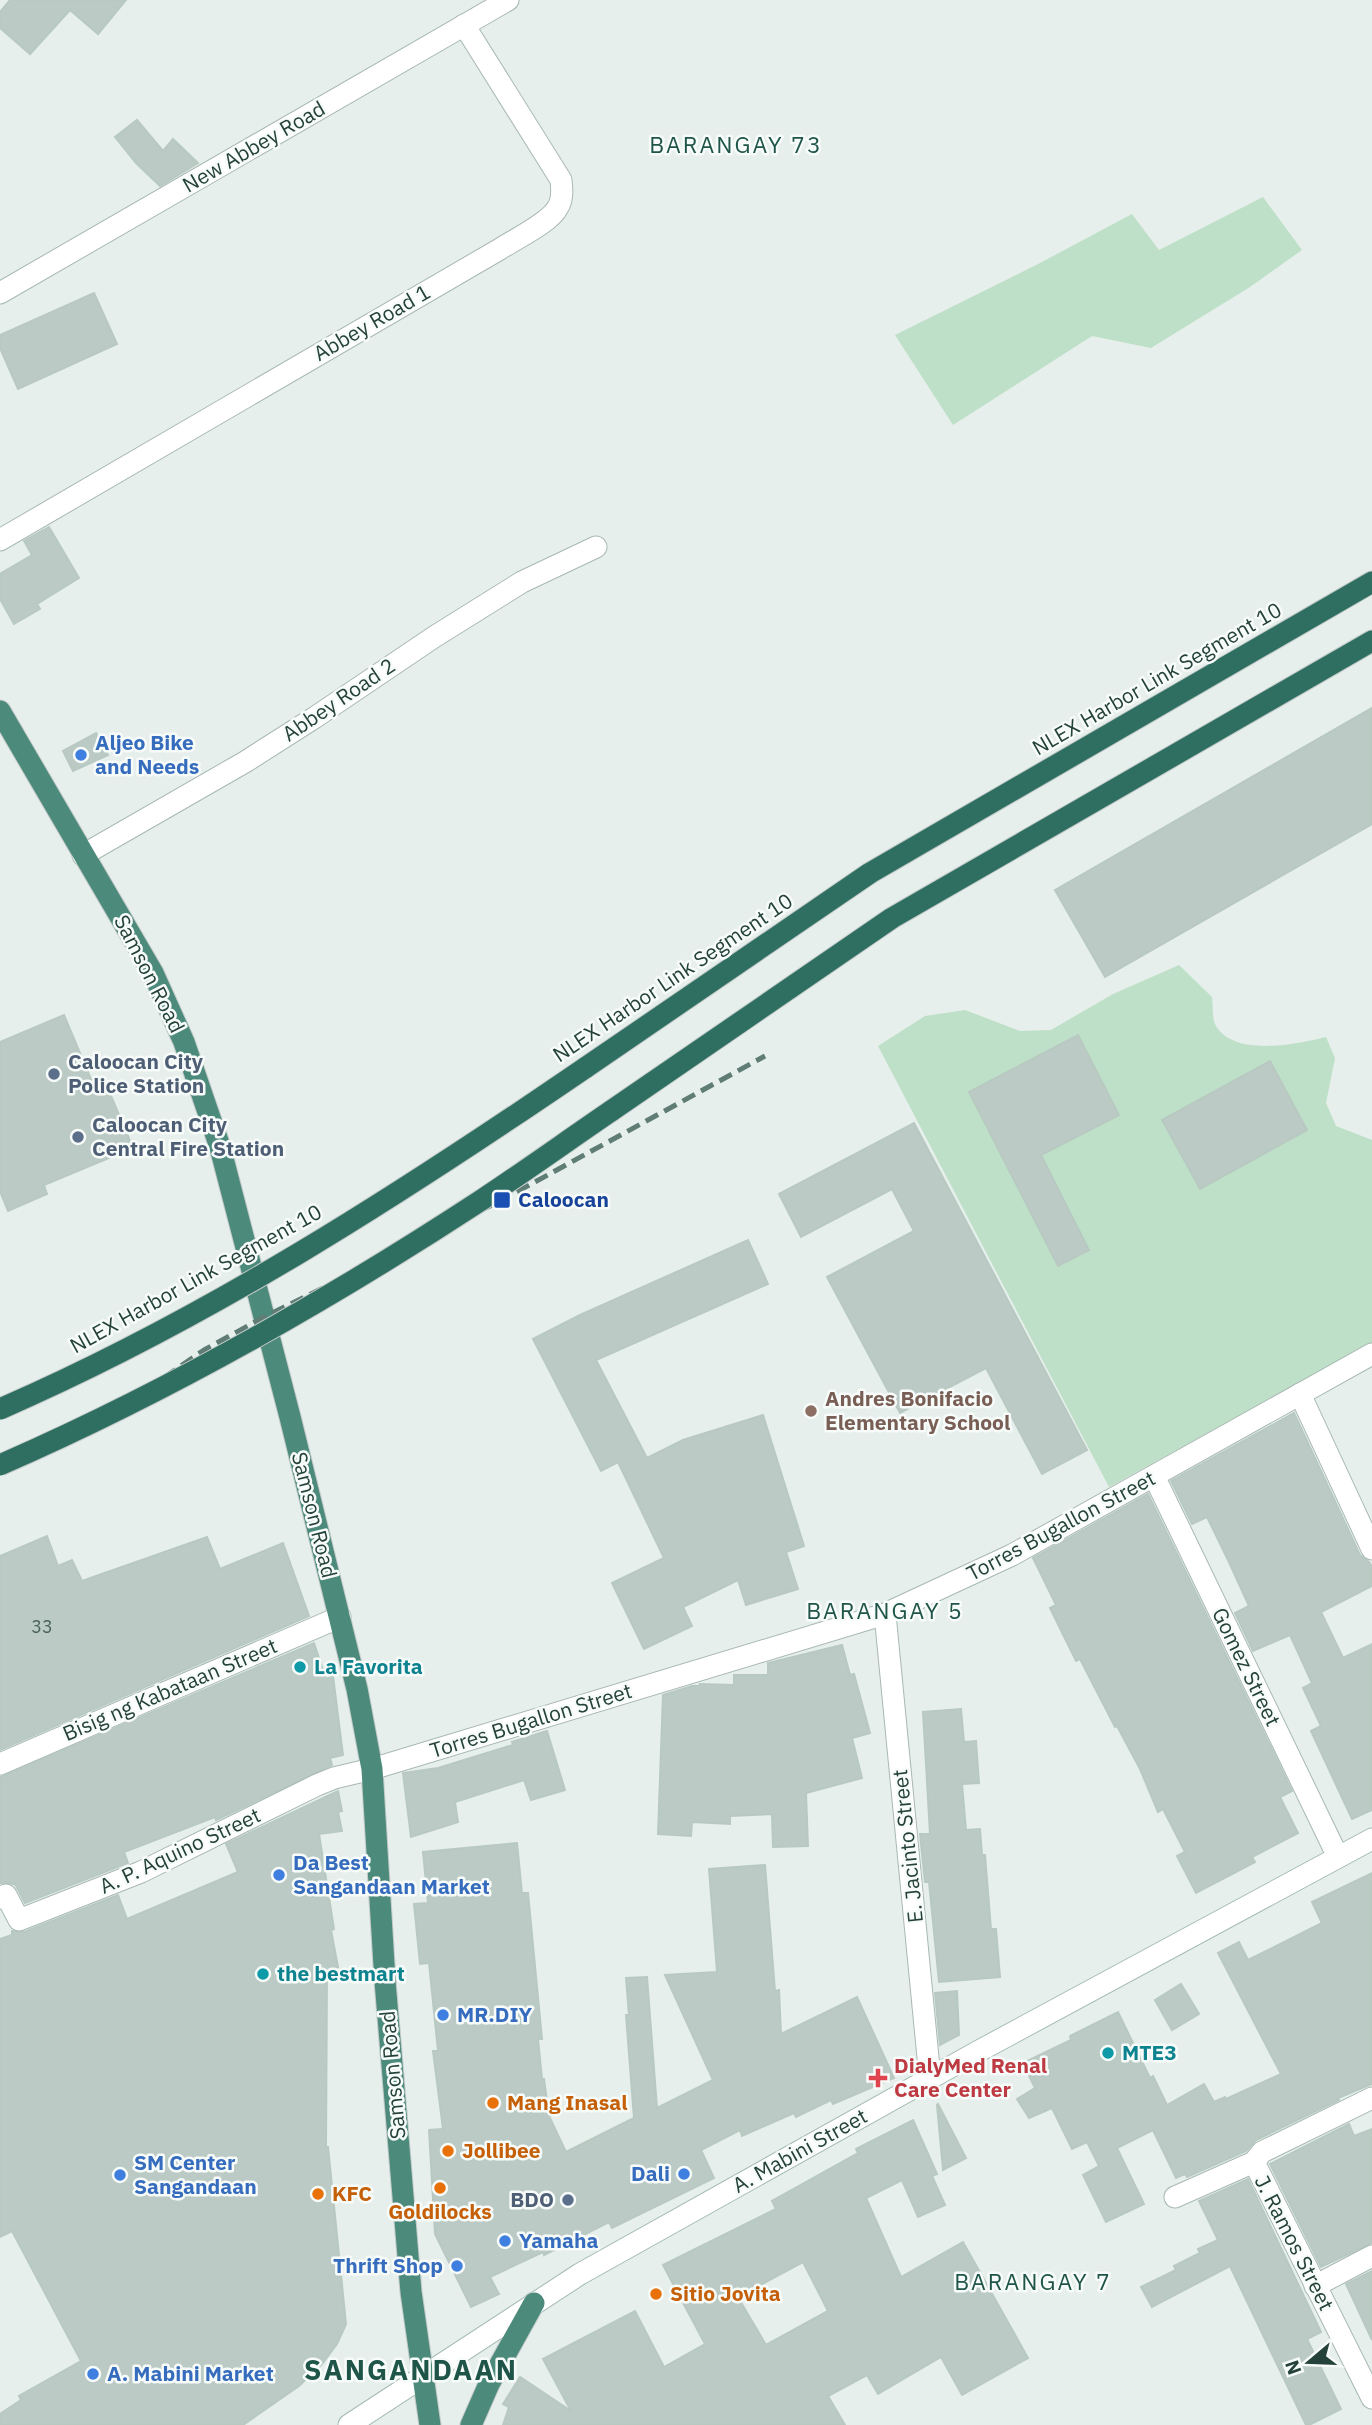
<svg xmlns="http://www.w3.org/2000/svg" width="1372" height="2425" font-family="'IBM Plex Sans',sans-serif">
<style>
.green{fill:#bfe0c8}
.building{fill:#bbcac4;stroke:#b8c9c2;stroke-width:2;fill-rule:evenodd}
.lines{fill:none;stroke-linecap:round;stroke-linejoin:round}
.minor-casing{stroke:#a8b8b2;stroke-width:23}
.tertiary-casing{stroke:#a8b8b2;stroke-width:23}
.secondary-casing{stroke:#a4bbb3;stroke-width:23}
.trunk-casing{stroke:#c2cac8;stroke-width:23}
.motorway-casing{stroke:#c2cac8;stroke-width:23}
.minor{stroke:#fff;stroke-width:21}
.tertiary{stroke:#fff;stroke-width:21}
.secondary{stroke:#fff;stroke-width:21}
.trunk{stroke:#4c8a7c;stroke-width:21}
.motorway{stroke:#2f6f62;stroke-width:21}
.rail{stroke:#5f7d75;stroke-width:5;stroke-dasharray:14 7;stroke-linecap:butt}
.motorway-bridge-casing{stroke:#c2cac8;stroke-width:23;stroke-linecap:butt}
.motorway-bridge{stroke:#2f6f62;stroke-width:21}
.shop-dot{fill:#3f7fe0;stroke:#f7fbf9;stroke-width:2.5}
.service-dot{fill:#5c6f8a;stroke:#f7fbf9;stroke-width:2.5}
.transit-dot{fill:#1a4fb4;stroke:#f7fbf9;stroke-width:2.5}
.education-dot{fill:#8d6e63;stroke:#f7fbf9;stroke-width:2.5}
.culture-dot{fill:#0f9aa8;stroke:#f7fbf9;stroke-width:2.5}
.health-dot{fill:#e0444e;stroke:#f7fbf9;stroke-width:2.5}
.food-dot{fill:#e8710a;stroke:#f7fbf9;stroke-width:2.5}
.labels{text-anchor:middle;stroke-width:5;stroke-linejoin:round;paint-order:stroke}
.number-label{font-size:18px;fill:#4a645c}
.street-label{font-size:21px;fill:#24423a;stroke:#f7fbf9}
.shop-label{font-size:21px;font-weight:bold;fill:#366cbe;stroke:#f7fbf9;text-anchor:start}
.service-label{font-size:21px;font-weight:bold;fill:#4e5e75;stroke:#f7fbf9;text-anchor:start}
.transit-label{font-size:21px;font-weight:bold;fill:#164399;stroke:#f7fbf9;text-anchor:start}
.education-label{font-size:21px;font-weight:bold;fill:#785e54;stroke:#f7fbf9;text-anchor:start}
.culture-label{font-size:21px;font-weight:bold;fill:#0d838f;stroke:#f7fbf9;text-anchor:start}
.health-label{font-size:21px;font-weight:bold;fill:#be3a42;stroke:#f7fbf9;text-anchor:start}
.food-label{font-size:21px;font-weight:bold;fill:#c56008;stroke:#f7fbf9;text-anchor:start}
.neighbourhood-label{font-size:23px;letter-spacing:2px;fill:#1f5548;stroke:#f7fbf9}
.district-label{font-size:28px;font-weight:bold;letter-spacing:2px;fill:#1f5548;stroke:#f7fbf9}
</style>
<rect width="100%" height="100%" fill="#e6efeb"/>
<!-- green -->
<g class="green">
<polygon points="1263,197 1302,250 1250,287 1151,348 1092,336 953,425 895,335 1040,263 1132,214 1159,250"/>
<path d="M1179,965L1212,997C1213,1006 1212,1017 1215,1024C1232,1058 1298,1044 1326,1037L1335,1058L1326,1103L1336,1126L1372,1140V1343L1109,1487L878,1046L925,1016L965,1010L1020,1031L1051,1030L1113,994Z"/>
</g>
<!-- building -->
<g class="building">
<polygon points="10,0 126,0 98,34 70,10 30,54 0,28 0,12"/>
<polygon points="137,120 163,151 173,139 198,163 160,186 136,163 115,137"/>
<polygon points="94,293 117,344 18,389 0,348 0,335"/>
<polygon points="49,527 79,578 37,604 40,609 14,624 0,599 0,574 32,555 24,541"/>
<polygon points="1372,708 1372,824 1105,977 1055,890"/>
<polygon points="96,733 108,755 73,771 63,751"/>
<polygon points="64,1015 98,1096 109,1091 133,1148 44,1185 47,1194 8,1211 0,1191 0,1042"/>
<polygon points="1078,1035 1119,1115 1041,1155 1089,1250 1058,1266 969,1092"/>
<polygon points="1270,1061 1307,1130 1200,1189 1162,1120"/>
<polygon points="914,1123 1087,1450 1042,1474 986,1368 900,1413 827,1277 914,1231 892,1189 801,1237 779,1194"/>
<polygon points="748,1240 768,1284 596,1360 647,1458 683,1440 763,1415 804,1546 786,1552 798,1589 746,1605 738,1580 683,1607 692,1626 644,1649 612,1583 664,1558 618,1462 601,1471 533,1339 580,1315"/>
<polygon points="1294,1413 1360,1555 1369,1562 1372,1567 1372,1586 1321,1612 1343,1658 1372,1644 1372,1810 1352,1819 1311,1731 1321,1726 1303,1688 1312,1683 1290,1635 1253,1651 1235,1613 1249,1606 1228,1560 1207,1517 1192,1524 1171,1481"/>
<polygon points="1148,1494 1292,1791 1280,1797 1298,1833 1252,1857 1255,1862 1196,1893 1177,1856 1185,1852 1163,1809 1158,1812 1140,1769 1117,1726 1115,1727 1080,1659 1076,1661 1050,1608 1056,1605 1033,1558"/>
<polygon points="47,1536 58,1566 72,1560 82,1581 207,1537 220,1569 283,1543 309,1616 0,1750 0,1556"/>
<polygon points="314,1643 326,1679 333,1676 343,1755 330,1758 332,1765 216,1820 215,1817 124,1852 128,1863 25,1903 15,1884 0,1883 0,1777"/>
<polygon points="842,1645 850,1675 854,1674 870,1733 852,1738 862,1778 806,1793 808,1846 773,1847 772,1814 730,1816 730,1824 692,1822 691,1836 658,1834 663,1695 692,1686 699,1686 700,1684 734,1685 734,1675 768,1675 768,1663"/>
<polygon points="961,1709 964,1742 976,1741 979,1783 962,1784 966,1830 980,1829 982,1855 985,1855 991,1929 996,1929 1000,1977 939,1982 929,1882 925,1882 920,1834 930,1834 923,1712"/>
<polygon points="547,1731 565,1790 531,1800 524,1780 455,1802 458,1822 411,1837 403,1773 438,1768 513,1745 512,1742"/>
<polygon points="338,1791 342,1811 338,1812 342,1831 319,1834 334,1929 331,1930 338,1967 327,1971 326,2147 328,2147 346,2324 337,2344 322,2364 299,2386 243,2425 0,2425 0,2414 21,2400 19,2396 81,2361 12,2231 0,2237 0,1939 12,1935 12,1931 24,1932 118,1895 127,1919 238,1872 226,1844"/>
<polygon points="517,1843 522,1893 528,1893 542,2039 538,2039 542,2079 544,2079 549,2116 566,2152 634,2118 626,2015 629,2015 626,1978 647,1977 657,2108 713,2080 665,1975 717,1972 709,1869 765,1865 775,1991 779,1990 781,2034 857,1997 894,2078 833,2104 831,2100 796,2117 794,2113 742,2136 740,2130 701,2150 714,2178 612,2228 609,2222 544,2255 543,2252 490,2277 499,2294 471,2307 435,2234 429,2130 443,2129 433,2051 438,2051 429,1963 420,1964 414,1904 428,1903 423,1852"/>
<polygon points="1372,1873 1372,2084 1338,2098 1339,2100 1256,2140 1246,2151 1187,2177 1185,2174 1176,2178 1153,2130 1117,2148 1144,2204 1106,2222 1083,2175 1099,2166 1087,2142 1072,2149 1052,2108 1029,2118 1017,2099 1035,2088 1023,2063 1071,2040 1070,2036 1118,2012 1150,2078 1153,2076 1167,2105 1204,2084 1214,2102 1225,2097 1226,2099 1281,2074 1218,1953 1239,1942 1248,1960 1322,1923 1312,1902"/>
<polygon points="1181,1984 1199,2014 1172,2030 1155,2000"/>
<polygon points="957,1991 959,2035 940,2045 935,1993"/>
<polygon points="938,2104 966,2158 943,2170 937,2105"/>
<path d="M913,2120L937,2174L932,2176L945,2205L918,2217L902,2180L866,2198L901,2277L963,2242L1028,2358L962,2395L941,2357L878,2394L867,2375L828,2396L845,2425H503L509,2407L503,2404L520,2377L571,2411L543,2359L635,2311L664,2367L705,2344L663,2265L776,2209L772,2201L858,2153L856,2149ZM803,2262L828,2311L766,2345L739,2299L752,2293L751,2290Z"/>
<polygon points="1349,2124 1354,2136 1372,2129 1372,2243 1321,2267 1270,2164"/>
<polygon points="1248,2179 1321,2332 1307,2339 1341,2409 1309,2425 1306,2425 1230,2266 1152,2307 1141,2287 1176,2270 1174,2266 1200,2253 1198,2249 1218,2240 1199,2201"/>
<polygon points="1372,2271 1372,2340 1346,2284"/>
</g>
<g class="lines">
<!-- minor casing -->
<g class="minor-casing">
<g id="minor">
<path d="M0,540L500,249C515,239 550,223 558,207C563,199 562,189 561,180L464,25"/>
<polyline points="83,855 245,762 314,718 434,637 522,582 596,547"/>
<polyline points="1300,1394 1372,1549"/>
<polyline points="1154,1476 1338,1857"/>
<polyline points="885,1614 930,2078"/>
<polyline points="0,1764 340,1617"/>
<polyline points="0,1898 6,1895 19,1920 141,1872 317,1785 334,1778 372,1769"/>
<polyline points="1254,2162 1372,2398"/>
<polyline points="1175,2197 1254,2162 1262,2152 1372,2098"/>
<polyline points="1315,2286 1372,2256"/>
</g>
</g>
<!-- tertiary casing -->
<g class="tertiary-casing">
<g id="tertiary">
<polyline points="0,293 508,0"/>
<polyline points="372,1769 885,1614 1012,1555 1372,1354"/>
</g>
</g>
<!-- secondary casing -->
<g class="secondary-casing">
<polyline id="secondary" points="349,2425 580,2274 979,2051 1372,1839"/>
</g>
<!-- trunk casing -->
<g class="trunk-casing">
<g id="trunk">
<polyline points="0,711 153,973 184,1042 220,1147 290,1417 357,1689 372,1769 385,1981 411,2292 430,2425"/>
<polyline points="471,2425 489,2384 534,2303"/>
</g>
</g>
<!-- motorway casing -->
<g class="motorway-casing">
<g id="motorway">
<polyline points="585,1068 870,873 1372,582"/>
<polyline points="611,1111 892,918 1372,641"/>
</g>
</g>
<!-- minor -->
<use href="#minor" class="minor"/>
<!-- tertiary -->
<use href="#tertiary" class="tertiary"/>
<!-- secondary -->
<use href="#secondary" class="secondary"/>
<!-- trunk -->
<use href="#trunk" class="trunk"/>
<!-- motorway -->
<use href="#motorway" class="motorway"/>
<!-- rail -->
<polyline class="rail" points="0,1470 65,1441 102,1420 204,1350 264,1317 502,1200 765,1056"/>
<!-- motorway-bridge casing -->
<g class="motorway-bridge-casing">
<g id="motorway-bridge">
<path d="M0,1409C207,1319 399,1195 585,1068"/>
<path d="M0,1465C167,1392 327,1301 480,1201C524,1172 567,1141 611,1111"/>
</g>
</g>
<!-- motorway-bridge -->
<use href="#motorway-bridge" class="motorway-bridge"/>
</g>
<!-- markers -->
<g class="shop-dot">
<circle cx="81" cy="755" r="7"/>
<circle cx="279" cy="1875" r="7"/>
<circle cx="443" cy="2015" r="7"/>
<circle cx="684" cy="2174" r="7"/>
<circle cx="120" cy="2175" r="7"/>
<circle cx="505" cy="2241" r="7"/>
<circle cx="457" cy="2266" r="7"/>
<circle cx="93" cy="2374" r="7"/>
</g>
<g class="service-dot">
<circle cx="54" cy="1074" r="7"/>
<circle cx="78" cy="1137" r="7"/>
<circle cx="568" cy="2200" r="7"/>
</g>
<rect class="transit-dot" x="493" y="1191" width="18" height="18" rx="3.5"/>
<circle class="education-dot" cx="811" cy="1411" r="7"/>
<g class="culture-dot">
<circle cx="300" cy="1667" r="7"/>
<circle cx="263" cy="1974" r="7"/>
<circle cx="1108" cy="2053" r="7"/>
</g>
<path class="health-dot" d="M874.5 2067.5h7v7h7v7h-7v7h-7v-7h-7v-7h7z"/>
<g class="food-dot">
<circle cx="493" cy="2103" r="7"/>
<circle cx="448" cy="2151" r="7"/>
<circle cx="440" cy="2188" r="7"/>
<circle cx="318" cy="2194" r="7"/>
<circle cx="656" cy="2294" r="7"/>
</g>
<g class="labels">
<!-- number labels -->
<g class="number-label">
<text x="42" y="1633">33</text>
</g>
<!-- street labels -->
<g class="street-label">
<text transform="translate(254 147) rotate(-30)" y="7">New Abbey Road</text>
<text transform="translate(372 323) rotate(-30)" y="7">Abbey Road 1</text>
<text transform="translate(1157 679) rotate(-30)" y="7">NLEX Harbor Link Segment 10</text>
<text transform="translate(339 700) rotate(-34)" y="7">Abbey Road 2</text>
<text transform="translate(149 974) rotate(63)" y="7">Samson Road</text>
<text transform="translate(673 978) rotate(-34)" y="7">NLEX Harbor Link Segment 10</text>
<text transform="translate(196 1279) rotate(-29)" y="7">NLEX Harbor Link Segment 10</text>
<text transform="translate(314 1515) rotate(76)" y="7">Samson Road</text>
<text transform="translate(1061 1526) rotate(-28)" y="7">Torres Bugallon Street</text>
<text transform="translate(1246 1667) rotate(64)" y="7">Gomez Street</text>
<text transform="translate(170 1690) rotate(-23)" y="7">Bisig ng Kabataan Street</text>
<text transform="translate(531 1721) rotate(-17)" y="7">Torres Bugallon Street</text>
<text transform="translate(908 1846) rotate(-96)" y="7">E. Jacinto Street</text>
<text transform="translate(180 1851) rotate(-25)" y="7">A. P. Aquino Street</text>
<text transform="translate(393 2075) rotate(-95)" y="7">Samson Road</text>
<text transform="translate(800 2151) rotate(-29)" y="7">A. Mabini Street</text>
<text transform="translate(1294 2243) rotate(63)" y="7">J. Ramos Street</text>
</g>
<!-- shop labels -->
<g class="shop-label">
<text x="95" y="750">Aljeo Bike<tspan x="95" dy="24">and Needs</tspan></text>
<text x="293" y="1870">Da Best<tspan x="293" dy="24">Sangandaan Market</tspan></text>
<text x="457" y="2022">MR.DIY</text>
<text x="134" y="2170">SM Center<tspan x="134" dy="24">Sangandaan</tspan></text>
<text x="670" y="2181" text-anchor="end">Dali</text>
<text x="519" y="2248">Yamaha</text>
<text x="443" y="2273" text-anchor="end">Thrift Shop</text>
<text x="107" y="2381">A. Mabini Market</text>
</g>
<!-- service labels -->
<g class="service-label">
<text x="68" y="1069">Caloocan City<tspan x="68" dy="24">Police Station</tspan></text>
<text x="92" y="1132">Caloocan City<tspan x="92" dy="24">Central Fire Station</tspan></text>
<text x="554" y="2207" text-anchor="end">BDO</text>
</g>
<!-- transit labels -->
<g class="transit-label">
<text x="518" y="1207">Caloocan</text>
</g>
<!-- education labels -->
<g class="education-label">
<text x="825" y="1406">Andres Bonifacio<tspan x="825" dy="24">Elementary School</tspan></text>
</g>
<!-- culture labels -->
<g class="culture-label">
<text x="314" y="1674">La Favorita</text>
<text x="277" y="1981">the bestmart</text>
<text x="1122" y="2060">MTE3</text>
</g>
<!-- health labels -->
<g class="health-label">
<text x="894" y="2073">DialyMed Renal<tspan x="894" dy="24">Care Center</tspan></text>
</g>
<!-- food labels -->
<g class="food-label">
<text x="507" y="2110">Mang Inasal</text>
<text x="462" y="2158">Jollibee</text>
<text x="332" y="2201">KFC</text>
<text x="440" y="2219" text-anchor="middle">Goldilocks</text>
<text x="670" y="2301">Sitio Jovita</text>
</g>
<!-- neighbourhood labels -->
<g class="neighbourhood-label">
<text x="736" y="153">BARANGAY 73</text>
<text x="885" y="1619">BARANGAY 5</text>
<text x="1033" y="2290">BARANGAY 7</text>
</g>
<!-- district labels -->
<g class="district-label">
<text x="411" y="2380">SANGANDAAN</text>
</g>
</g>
<!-- north arrow -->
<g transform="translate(1309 2362) rotate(251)" stroke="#f7fbf9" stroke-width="5" paint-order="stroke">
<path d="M0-5L12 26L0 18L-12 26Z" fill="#24423a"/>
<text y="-10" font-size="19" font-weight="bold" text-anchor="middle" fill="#24423a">N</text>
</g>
</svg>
